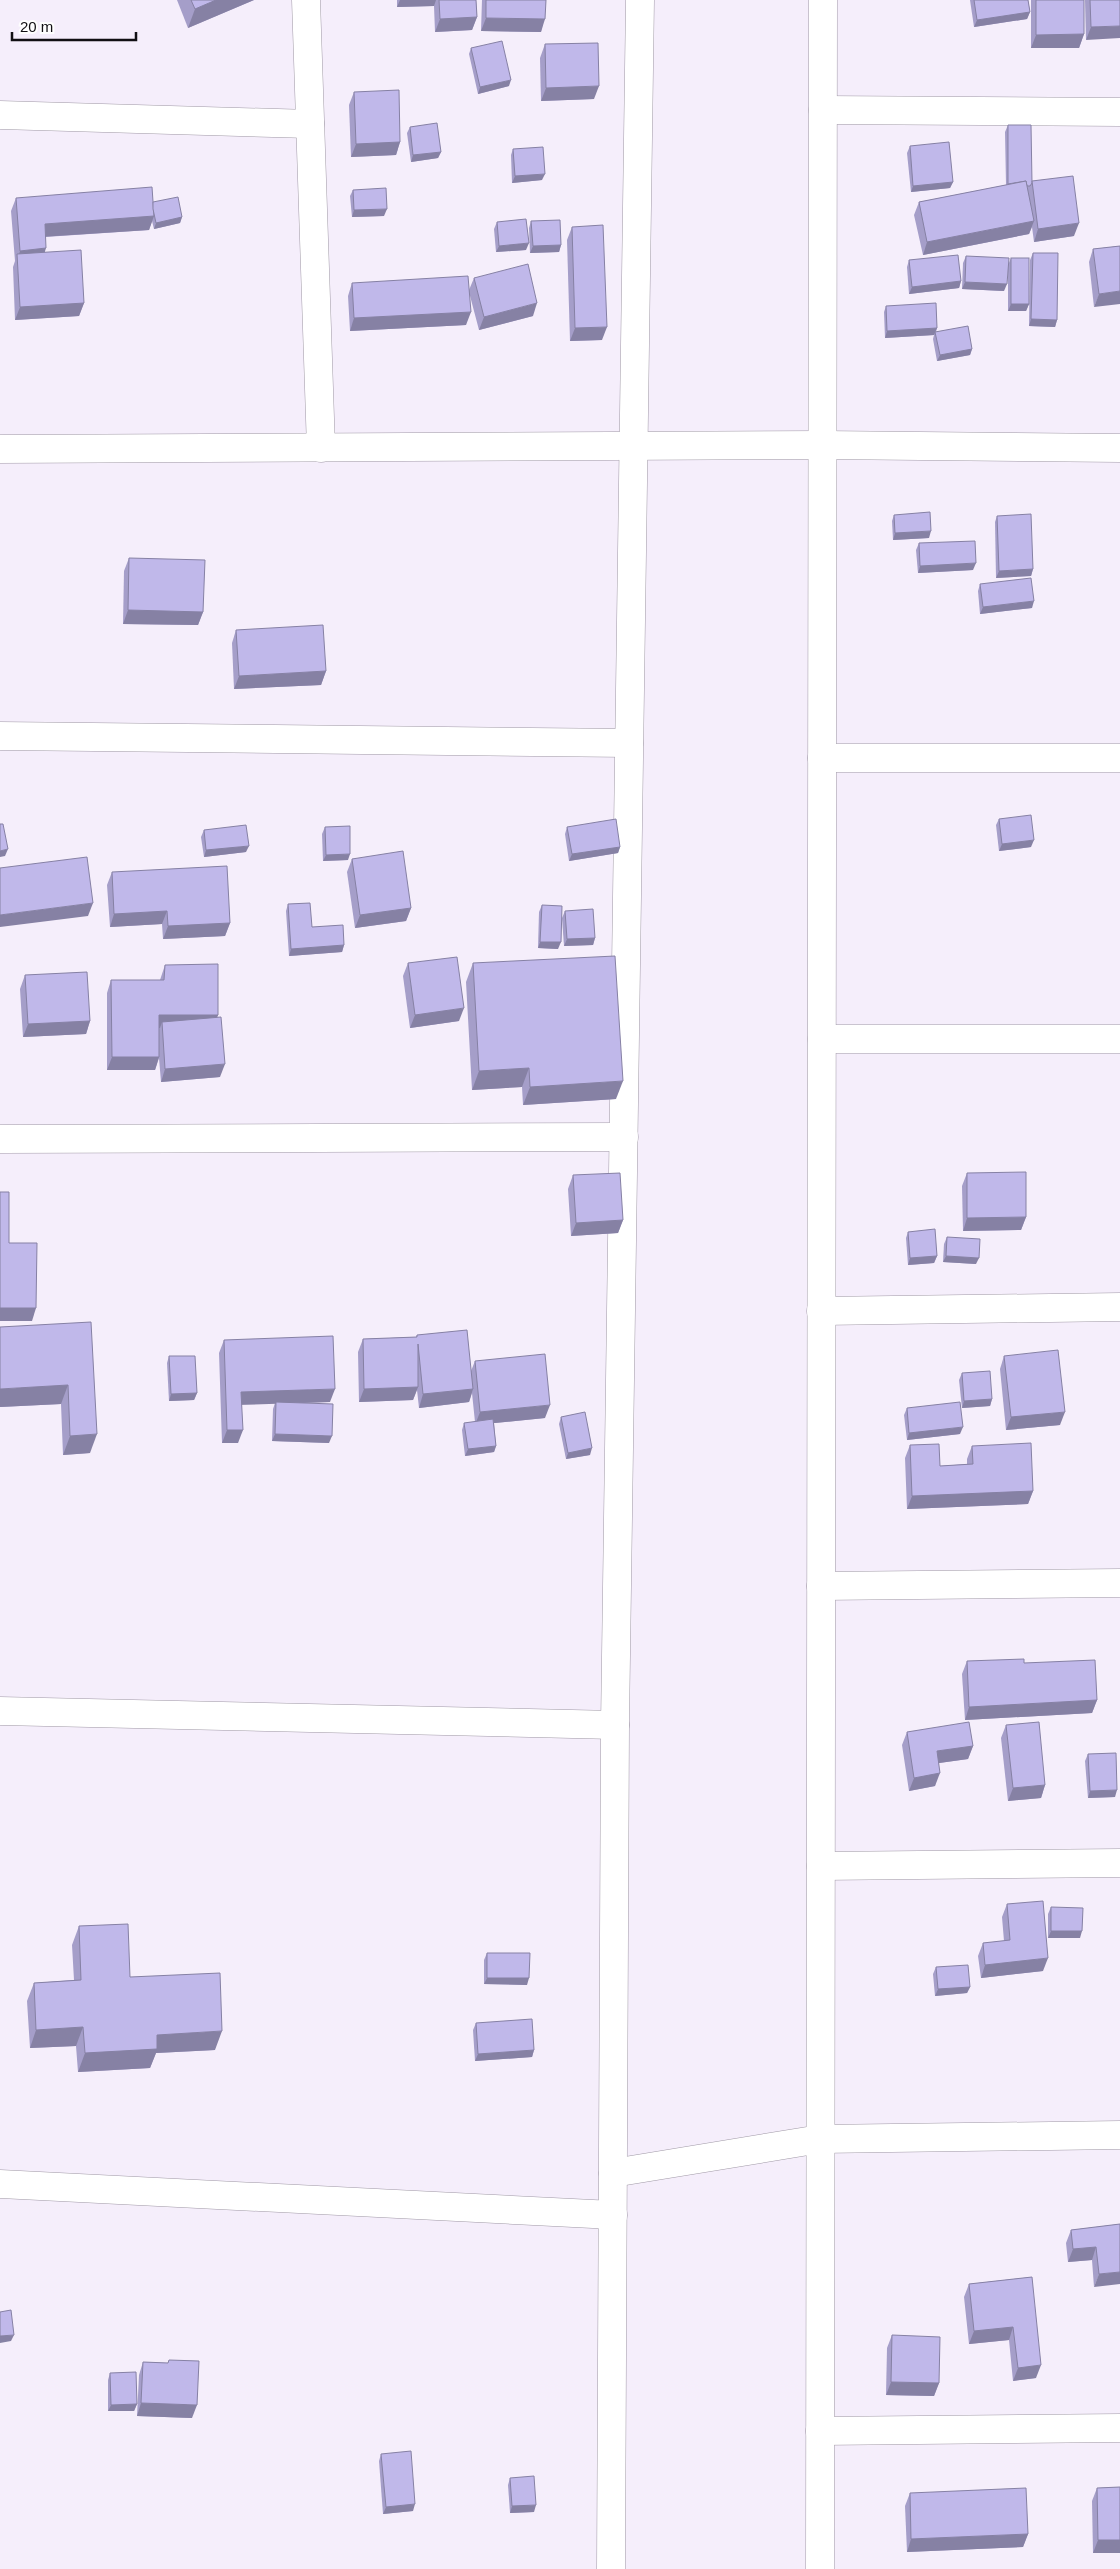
<svg xmlns="http://www.w3.org/2000/svg" width="1120" height="2569" font-family="Helvetica,sans-serif">
<style>
.lines{fill:none;stroke-linecap:round;stroke-linejoin:round}
.minor-casing{stroke:#a099a6;stroke-width:29}
.tertiary-casing{stroke:#a099a6;stroke-width:29}
.minor{stroke:#fff;stroke-width:28}
.tertiary{stroke:#fff;stroke-width:28}
.wall{fill:#a59ec9}
.shaded-wall{fill:#8681a4}
.building{fill:#c0b8ea;stroke:#8681a4}
</style>
<rect width="100%" height="100%" fill="#f5eefb"/>
<g class="lines">
<!-- minor casing -->
<g class="minor-casing">
<g id="minor">
<polyline points="306,0 321,448"/>
<polyline points="823,110 1120,112"/>
<polyline points="0,115 310,124"/>
<polyline points="0,449 823,445 1120,448"/>
<polyline points="0,736 629,743"/>
<polyline points="822,758 1120,758"/>
<polyline points="822,1039 1120,1039"/>
<polyline points="0,1139 624,1137"/>
<polyline points="821,1311 1120,1307"/>
<polyline points="821,1586 1120,1583"/>
<polyline points="0,1711 615,1725"/>
<polyline points="821,1866 1120,1863"/>
<polyline points="613,2173 820,2139 1120,2135"/>
<polyline points="0,2184 613,2215"/>
<polyline points="820,2431 1120,2428"/>
<polyline points="820,2569 823,0"/>
</g>
</g>
<!-- tertiary casing -->
<g class="tertiary-casing">
<polyline id="tertiary" points="611,2569 615,1725 640,0"/>
</g>
<!-- minor -->
<use href="#minor" class="minor"/>
<!-- tertiary -->
<use href="#tertiary" class="tertiary"/>
</g>
<!-- wall -->
<g class="wall">
<polygon points="177,0 254,0 188,28"/>
<polygon points="397,0 476,0 477,17 472,30 435,32 434,6 397,7"/>
<polygon points="482,0 546,0 541,32 481,31"/>
<polygon points="970,0 1028,0 1030,12 1027,19 974,27"/>
<polygon points="1031,0 1084,0 1084,34 1079,48 1031,48"/>
<polygon points="1085,0 1120,0 1086,40"/>
<polygon points="545,44 594,99 541,101 540,58"/>
<polygon points="471,48 509,86 478,94 469,54"/>
<polygon points="354,92 400,142 396,155 351,157 349,105"/>
<polygon points="1008,125 1032,183 1032,181 1074,236 1034,242 1032,227 1029,234 923,255 914,215 919,202 1006,185 1005,132"/>
<polygon points="410,127 441,152 438,158 411,162 407,133"/>
<polygon points="910,146 953,182 950,188 911,192 907,153"/>
<polygon points="513,149 542,180 512,183 511,155"/>
<polygon points="353,190 384,216 352,217 350,196"/>
<polygon points="16,198 153,202 182,217 180,223 154,229 152,221 149,230 45,237 45,252 84,303 79,316 15,320 13,267 15,261 11,211"/>
<polygon points="531,221 561,245 559,252 530,253 529,228"/>
<polygon points="497,222 526,250 496,252 494,229"/>
<polygon points="572,227 602,340 570,341 567,240"/>
<polygon points="1120,246 1094,307 1089,262 1093,249"/>
<polygon points="1033,253 1057,320 1055,327 1029,326 1030,260"/>
<polygon points="966,256 1004,291 962,289 963,263"/>
<polygon points="1011,258 1029,304 1026,311 1008,311 1008,265"/>
<polygon points="909,260 961,281 959,288 909,294 907,267"/>
<polygon points="474,278 533,316 479,330 469,292 466,325 350,331 348,296 352,283 469,290"/>
<polygon points="886,306 937,328 936,332 972,349 970,355 937,361 933,339 934,335 885,338 884,312"/>
<polygon points="894,515 929,538 893,540 892,521"/>
<polygon points="997,516 1033,569 1031,576 996,578 995,522"/>
<polygon points="919,543 973,570 918,573 916,550"/>
<polygon points="129,558 203,612 198,625 123,624 124,571"/>
<polygon points="980,584 1032,608 980,614 978,591"/>
<polygon points="236,630 326,671 321,685 234,689 232,643"/>
<polygon points="999,819 1031,847 999,851 996,825"/>
<polygon points="325,827 348,860 323,861 322,834"/>
<polygon points="567,827 620,847 618,853 569,861 565,834"/>
<polygon points="204,830 246,852 204,857 201,837"/>
<polygon points="352,859 411,908 406,921 355,928 347,872"/>
<polygon points="112,872 230,923 225,936 163,939 162,924 110,927 107,885"/>
<polygon points="288,904 312,927 344,945 342,952 289,956 286,911"/>
<polygon points="542,905 558,949 538,948 539,912"/>
<polygon points="565,911 595,938 593,945 564,946 562,918"/>
<polygon points="408,963 459,1021 410,1028 403,976"/>
<polygon points="473,963 616,1099 523,1105 522,1087 472,1090 466,982"/>
<polygon points="165,965 218,1015 217,1017 220,1077 161,1082 159,1058 155,1070 107,1070 107,993 111,980 160,980"/>
<polygon points="25,975 90,1021 86,1034 23,1037 20,989"/>
<polygon points="967,1173 1026,1217 1021,1230 963,1231 962,1186"/>
<polygon points="573,1175 623,1220 618,1233 571,1236 568,1189"/>
<polygon points="908,1232 937,1256 934,1263 908,1265 906,1238"/>
<polygon points="947,1237 976,1264 943,1262 944,1244"/>
<polygon points="91,1322 90,1453 63,1455 61,1404 0,1407"/>
<polygon points="417,1335 471,1371 475,1361 545,1418 494,1423 496,1446 494,1452 465,1456 462,1430 464,1423 475,1422 472,1393 469,1402 419,1408 417,1390 413,1400 359,1402 358,1352 363,1339 416,1337"/>
<polygon points="224,1340 330,1402 299,1403 329,1443 272,1441 273,1409 275,1403 242,1404 238,1443 222,1443 219,1353"/>
<polygon points="169,1356 197,1393 194,1400 169,1401 167,1363"/>
<polygon points="1004,1356 1060,1425 1006,1430 1000,1369"/>
<polygon points="962,1373 992,1399 990,1406 962,1408 959,1380"/>
<polygon points="907,1408 960,1434 907,1440 904,1415"/>
<polygon points="561,1417 590,1455 566,1459 559,1424"/>
<polygon points="910,1445 940,1466 967,1464 967,1459 972,1446 1033,1491 1028,1504 907,1509 905,1458"/>
<polygon points="967,1661 1024,1663 1097,1700 1092,1713 965,1720 962,1674"/>
<polygon points="1006,1725 1045,1785 1041,1798 1008,1801 1001,1738"/>
<polygon points="907,1732 973,1746 968,1759 939,1763 935,1786 909,1791 902,1745"/>
<polygon points="1088,1754 1115,1797 1088,1798 1085,1761"/>
<polygon points="1007,1904 1043,1971 981,1978 978,1956 983,1943 1004,1941 1002,1917"/>
<polygon points="1051,1907 1080,1938 1048,1938 1048,1914"/>
<polygon points="79,1926 130,1977 215,2050 156,2053 150,2068 78,2072 76,2046 30,2048 27,2001 34,1983 74,1980 72,1945"/>
<polygon points="487,1953 527,1985 484,1984 484,1960"/>
<polygon points="936,1967 970,1987 967,1993 935,1996 933,1974"/>
<polygon points="476,2023 534,2050 532,2057 475,2061 473,2030"/>
<polygon points="1120,2224 1094,2287 1092,2260 1068,2262 1066,2243 1071,2230"/>
<polygon points="1032,2277 1036,2378 1013,2381 1009,2340 969,2344 964,2297 969,2284"/>
<polygon points="892,2335 939,2383 934,2396 886,2395 887,2348"/>
<polygon points="169,2360 192,2418 137,2416 139,2375 143,2362 168,2363"/>
<polygon points="110,2373 137,2404 134,2411 108,2411 108,2380"/>
<polygon points="381,2454 413,2511 383,2514 379,2461"/>
<polygon points="510,2478 534,2512 510,2513 508,2485"/>
<polygon points="1120,2487 1120,2553 1093,2553 1092,2501 1097,2488"/>
<polygon points="910,2493 1028,2534 1023,2547 907,2552 905,2506"/>
</g>
<!-- shaded-wall -->
<g class="shaded-wall">
<polygon points="216,0 254,0 188,28 195,9"/>
<polygon points="400,0 436,0 434,6 397,7"/>
<polygon points="1030,12 1027,19 974,27 977,20"/>
<polygon points="477,17 472,30 435,32 440,19"/>
<polygon points="486,18 545,19 541,32 481,31"/>
<polygon points="1120,26 1120,38 1086,40 1091,27"/>
<polygon points="1084,34 1079,48 1031,48 1036,35"/>
<polygon points="511,80 509,86 478,94 480,87"/>
<polygon points="599,86 594,99 541,101 546,88"/>
<polygon points="400,142 396,155 351,157 356,144"/>
<polygon points="441,152 438,158 411,162 413,155"/>
<polygon points="545,174 542,180 512,183 515,176"/>
<polygon points="953,182 950,188 911,192 913,186"/>
<polygon points="387,209 384,216 352,217 354,210"/>
<polygon points="154,216 149,230 40,237 45,224"/>
<polygon points="182,217 180,223 154,229 156,223"/>
<polygon points="1034,221 1029,234 923,255 927,242"/>
<polygon points="1079,223 1074,236 1034,242 1038,229"/>
<polygon points="529,243 526,250 496,252 499,246"/>
<polygon points="561,245 559,252 530,253 533,246"/>
<polygon points="46,248 42,261 18,257 20,251"/>
<polygon points="961,281 959,288 909,294 912,287"/>
<polygon points="965,282 1007,284 1004,291 962,289"/>
<polygon points="1120,291 1120,304 1094,307 1099,294"/>
<polygon points="84,303 79,316 15,320 20,307"/>
<polygon points="537,303 533,316 479,330 484,317"/>
<polygon points="1011,304 1029,304 1026,311 1008,311"/>
<polygon points="471,312 466,325 350,331 354,318"/>
<polygon points="1031,319 1057,320 1055,327 1029,326"/>
<polygon points="607,327 602,340 570,341 575,328"/>
<polygon points="937,328 934,335 885,338 887,331"/>
<polygon points="972,349 970,355 937,361 940,355"/>
<polygon points="931,531 929,538 893,540 895,533"/>
<polygon points="976,563 973,570 918,573 920,566"/>
<polygon points="1033,569 1031,576 996,578 999,571"/>
<polygon points="1034,601 1032,608 980,614 983,607"/>
<polygon points="128,610 203,612 198,625 123,624"/>
<polygon points="326,671 321,685 234,689 239,676"/>
<polygon points="1034,840 1031,847 999,851 1002,844"/>
<polygon points="249,846 246,852 204,857 206,850"/>
<polygon points="620,847 618,853 569,861 572,854"/>
<polygon points="8,849 5,856 0,857 0,851"/>
<polygon points="350,854 348,860 323,861 326,855"/>
<polygon points="93,903 88,916 0,927 0,915"/>
<polygon points="411,908 406,921 355,928 360,915"/>
<polygon points="167,911 162,924 110,927 114,914"/>
<polygon points="230,923 225,936 163,939 168,926"/>
<polygon points="595,938 593,945 564,946 567,939"/>
<polygon points="540,942 561,942 558,949 538,948"/>
<polygon points="344,945 342,952 289,956 291,949"/>
<polygon points="464,1008 459,1021 410,1028 415,1015"/>
<polygon points="159,1015 218,1015 213,1028 162,1022 160,1028 154,1028"/>
<polygon points="90,1021 86,1034 23,1037 28,1024"/>
<polygon points="112,1057 159,1057 155,1070 107,1070"/>
<polygon points="225,1064 220,1077 161,1082 165,1069"/>
<polygon points="529,1068 522,1087 472,1090 479,1071"/>
<polygon points="623,1081 616,1099 523,1105 530,1087"/>
<polygon points="1026,1217 1021,1230 963,1231 967,1218"/>
<polygon points="623,1220 618,1233 571,1236 576,1223"/>
<polygon points="937,1256 934,1263 908,1265 910,1258"/>
<polygon points="946,1256 979,1258 976,1264 943,1262"/>
<polygon points="0,1308 36,1308 32,1321 0,1321"/>
<polygon points="68,1385 61,1404 0,1407 0,1389"/>
<polygon points="418,1387 413,1400 359,1402 364,1389"/>
<polygon points="335,1389 330,1402 237,1405 241,1392"/>
<polygon points="473,1389 469,1402 419,1408 423,1394"/>
<polygon points="197,1393 194,1400 169,1401 171,1394"/>
<polygon points="992,1399 990,1406 962,1408 964,1401"/>
<polygon points="550,1405 545,1418 475,1425 480,1412"/>
<polygon points="1065,1412 1060,1425 1006,1430 1011,1417"/>
<polygon points="963,1427 960,1434 907,1440 909,1433"/>
<polygon points="227,1430 243,1430 238,1443 222,1443"/>
<polygon points="97,1434 90,1453 63,1455 70,1436"/>
<polygon points="275,1434 332,1436 329,1443 272,1441"/>
<polygon points="496,1446 494,1452 465,1456 468,1449"/>
<polygon points="592,1448 590,1455 566,1459 568,1453"/>
<polygon points="1033,1491 1028,1504 907,1509 912,1496"/>
<polygon points="1097,1700 1092,1713 965,1720 969,1707"/>
<polygon points="973,1746 968,1759 932,1764 937,1751"/>
<polygon points="940,1773 935,1786 909,1791 914,1778"/>
<polygon points="1045,1785 1041,1798 1008,1801 1013,1788"/>
<polygon points="1117,1790 1115,1797 1088,1798 1090,1791"/>
<polygon points="1051,1931 1082,1931 1080,1938 1048,1938"/>
<polygon points="1048,1958 1043,1971 981,1978 985,1965"/>
<polygon points="487,1978 529,1978 527,1985 484,1984"/>
<polygon points="970,1987 967,1993 935,1996 938,1989"/>
<polygon points="83,2027 76,2046 30,2048 36,2030"/>
<polygon points="222,2031 215,2050 156,2053 150,2068 78,2072 85,2053 157,2035"/>
<polygon points="534,2050 532,2057 475,2061 478,2054"/>
<polygon points="1096,2247 1092,2260 1068,2262 1073,2249"/>
<polygon points="1120,2272 1120,2284 1094,2287 1099,2274"/>
<polygon points="1013,2327 1009,2340 969,2344 974,2331"/>
<polygon points="14,2335 11,2341 0,2343 0,2336"/>
<polygon points="1041,2365 1036,2378 1013,2381 1018,2368"/>
<polygon points="891,2382 939,2383 934,2396 886,2395"/>
<polygon points="141,2403 197,2405 192,2418 137,2416"/>
<polygon points="137,2404 134,2411 108,2411 111,2405"/>
<polygon points="415,2504 413,2511 383,2514 386,2507"/>
<polygon points="536,2505 534,2512 510,2513 512,2506"/>
<polygon points="1028,2534 1023,2547 907,2552 911,2539"/>
<polygon points="1098,2540 1120,2540 1120,2553 1093,2553"/>
</g>
<!-- building -->
<g class="building">
<polygon points="191,0 216,0 195,9"/>
<polygon points="439,0 476,0 477,17 440,19"/>
<polygon points="486,0 546,0 545,19 486,18"/>
<polygon points="974,0 1028,0 1030,12 977,20"/>
<polygon points="1036,0 1084,0 1084,34 1036,35"/>
<polygon points="1090,0 1120,0 1120,26 1091,27"/>
<polygon points="502,41 511,80 480,87 471,48"/>
<polygon points="598,43 599,86 546,88 545,44"/>
<polygon points="399,90 400,142 356,144 354,92"/>
<polygon points="437,123 441,152 413,155 410,127"/>
<polygon points="1008,125 1031,125 1032,183 1030,186 1027,186 1026,181 1008,184"/>
<polygon points="949,142 953,182 913,186 910,146"/>
<polygon points="543,147 545,174 515,176 513,149"/>
<polygon points="1073,176 1079,223 1038,229 1032,181"/>
<polygon points="1026,181 1034,221 927,242 919,202"/>
<polygon points="152,187 154,216 45,224 46,248 20,251 16,198"/>
<polygon points="386,188 387,209 354,210 353,190"/>
<polygon points="178,197 182,217 156,223 153,209 153,202"/>
<polygon points="526,219 529,243 499,246 497,222"/>
<polygon points="560,220 561,245 533,246 531,221"/>
<polygon points="603,225 607,327 575,328 572,227"/>
<polygon points="1120,246 1120,291 1099,294 1093,249"/>
<polygon points="81,250 84,303 20,307 17,254"/>
<polygon points="1033,253 1058,253 1057,320 1031,319"/>
<polygon points="958,255 961,281 912,287 909,260"/>
<polygon points="966,256 1009,258 1007,284 965,282"/>
<rect x="1011" y="258" width="18" height="46"/>
<polygon points="528,264 537,303 484,317 474,278"/>
<polygon points="468,276 471,312 354,318 352,283"/>
<polygon points="936,303 937,328 887,331 886,306"/>
<polygon points="968,326 972,349 940,355 935,332"/>
<polygon points="930,512 931,531 895,533 894,515"/>
<polygon points="1031,514 1033,569 999,571 997,516"/>
<polygon points="975,541 976,563 920,566 919,543"/>
<polygon points="129,558 205,560 203,612 128,610"/>
<polygon points="1031,578 1034,601 983,607 980,584"/>
<polygon points="323,625 326,671 239,676 236,630"/>
<polygon points="1031,815 1034,840 1002,844 999,819"/>
<polygon points="616,819 620,847 572,854 567,827"/>
<polygon points="0,824 3,824 8,849 0,851"/>
<polygon points="246,825 249,846 206,850 204,830"/>
<polygon points="350,826 350,854 326,855 325,827"/>
<polygon points="403,851 411,908 360,915 352,859"/>
<polygon points="87,857 93,903 0,915 0,868"/>
<polygon points="227,866 230,923 168,926 167,911 114,914 112,872"/>
<polygon points="310,903 312,927 343,925 344,945 291,949 288,904"/>
<polygon points="542,905 562,906 561,942 540,942"/>
<polygon points="593,909 595,938 567,939 565,911"/>
<polygon points="615,956 623,1081 530,1087 529,1068 479,1071 473,963"/>
<polygon points="457,957 464,1008 415,1015 408,963"/>
<polygon points="218,964 218,1015 159,1015 159,1057 112,1057 111,980 164,980 165,965"/>
<polygon points="87,972 90,1021 28,1024 25,975"/>
<polygon points="221,1017 225,1064 165,1069 162,1022"/>
<polygon points="1026,1172 1026,1217 967,1218 967,1173"/>
<polygon points="620,1173 623,1220 576,1223 573,1175"/>
<polygon points="0,1192 9,1192 9,1243 37,1243 36,1308 0,1308"/>
<polygon points="935,1229 937,1256 910,1258 908,1232"/>
<polygon points="947,1237 980,1239 979,1258 946,1256"/>
<polygon points="91,1322 97,1434 70,1436 68,1385 0,1389 0,1327"/>
<polygon points="467,1330 473,1389 423,1394 418,1344 418,1387 364,1389 363,1339 417,1337 417,1335"/>
<polygon points="333,1336 335,1389 241,1392 243,1430 227,1430 224,1340"/>
<polygon points="1058,1350 1065,1412 1011,1417 1004,1356"/>
<polygon points="545,1354 550,1405 480,1412 475,1361"/>
<polygon points="169,1356 195,1356 197,1393 171,1394"/>
<polygon points="990,1371 992,1399 964,1401 962,1373"/>
<polygon points="276,1402 333,1404 332,1436 275,1434"/>
<polygon points="960,1402 963,1427 909,1433 907,1408"/>
<polygon points="585,1412 592,1448 568,1453 561,1417"/>
<polygon points="493,1419 496,1446 468,1449 464,1423"/>
<polygon points="1031,1443 1033,1491 912,1496 910,1445 939,1444 940,1466 973,1464 972,1446"/>
<polygon points="1024,1659 1024,1663 1095,1660 1097,1700 969,1707 967,1661"/>
<polygon points="969,1722 973,1746 937,1751 940,1773 914,1778 907,1732"/>
<polygon points="1039,1722 1045,1785 1013,1788 1006,1725"/>
<polygon points="1116,1753 1117,1790 1090,1791 1088,1754"/>
<polygon points="1043,1901 1048,1958 985,1965 983,1943 1010,1940 1007,1904"/>
<polygon points="1051,1907 1083,1908 1082,1931 1051,1931"/>
<polygon points="128,1924 130,1977 220,1973 222,2031 157,2035 157,2049 85,2053 83,2027 36,2030 34,1983 81,1980 79,1926"/>
<polygon points="487,1953 530,1953 529,1978 487,1978"/>
<polygon points="968,1965 970,1987 938,1989 936,1967"/>
<polygon points="532,2019 534,2050 478,2054 476,2023"/>
<polygon points="1120,2224 1120,2272 1099,2274 1096,2247 1073,2249 1071,2230"/>
<polygon points="1032,2277 1041,2365 1018,2368 1013,2327 974,2331 969,2284"/>
<polygon points="11,2310 14,2335 0,2336 0,2312"/>
<polygon points="892,2335 940,2337 939,2383 891,2382"/>
<polygon points="169,2360 199,2361 197,2405 141,2403 143,2362 168,2363"/>
<polygon points="136,2372 137,2404 111,2405 110,2373"/>
<polygon points="411,2451 415,2504 386,2507 381,2454"/>
<polygon points="534,2476 536,2505 512,2506 510,2478"/>
<polygon points="1120,2487 1120,2540 1098,2540 1097,2488"/>
<polygon points="1026,2488 1028,2534 911,2539 910,2493"/>
</g>
<!-- scale -->
<path d="M12 32v8h124v-8" fill="none" stroke="#110f13" stroke-width="2.5"/>
<text x="20" y="32" font-size="15" fill="#110f13" stroke="#fefefe" stroke-width="4" paint-order="stroke">20 m</text>
</svg>
